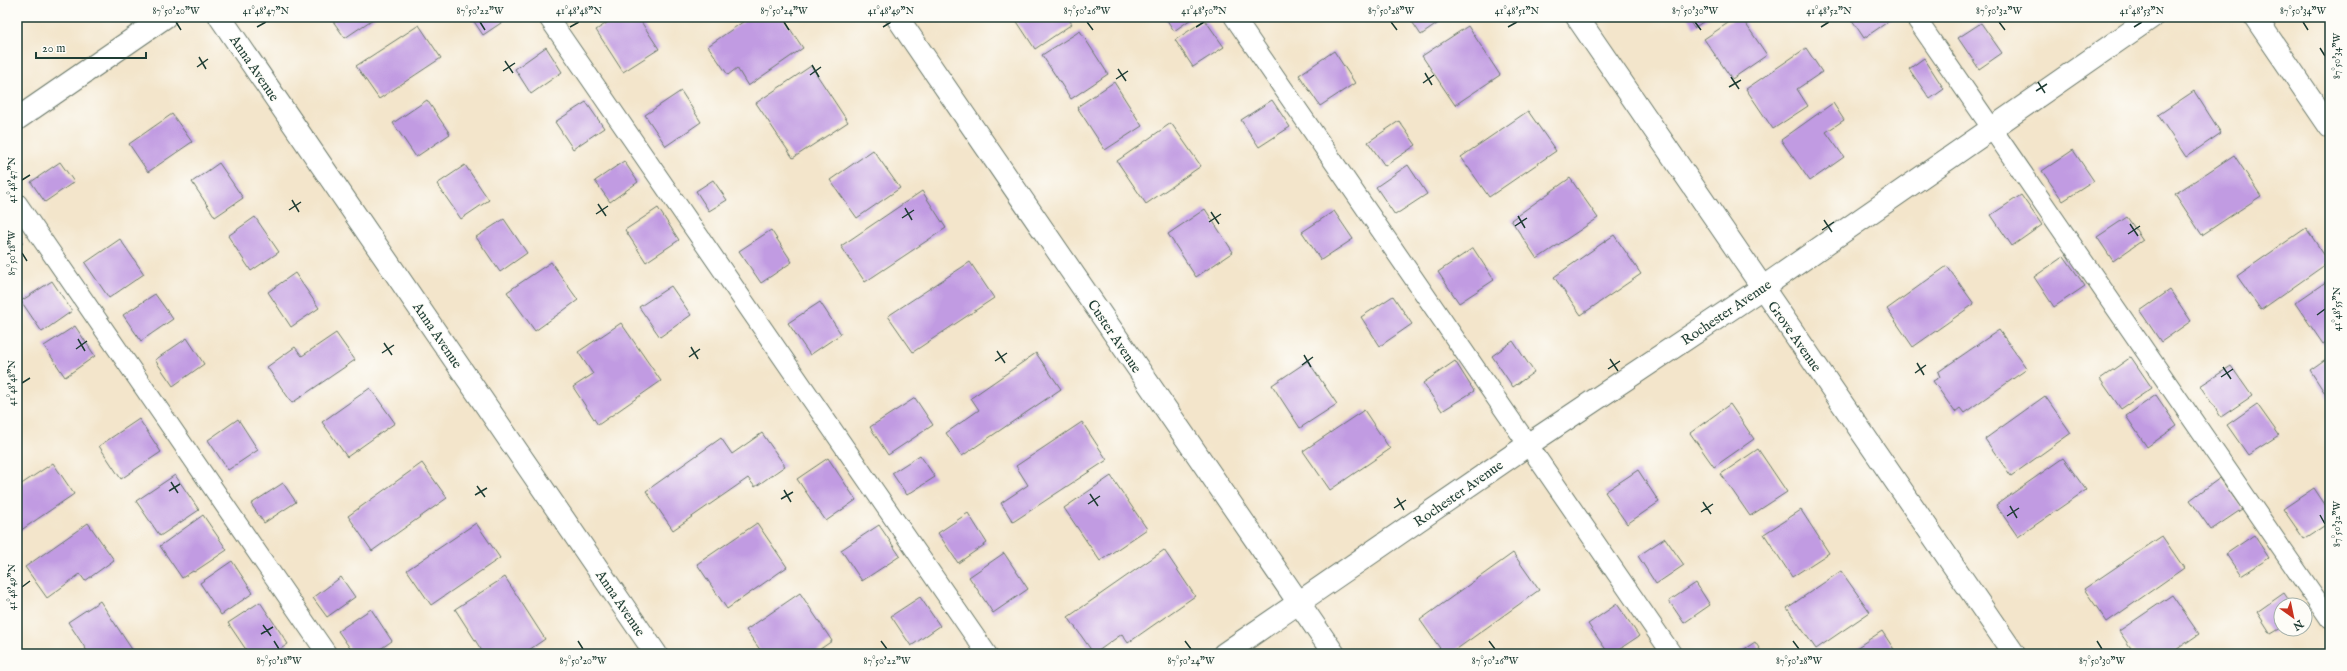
<svg xmlns="http://www.w3.org/2000/svg" width="2347" height="671" font-family="'IM FELL English',serif">
<style>
.building{fill:#c19be2}
.lines{fill:none;stroke-linecap:round;stroke-linejoin:round}
.service-casing{stroke:#697869;stroke-width:21}
.minor-casing{stroke:#697869;stroke-width:24}
.service{stroke:#fff;stroke-width:19}
.minor{stroke:#fff;stroke-width:22}
.ticks{fill:none;stroke:#1f3d34;stroke-width:1.5}
.labels{text-anchor:middle;stroke-width:3;stroke-linejoin:round;paint-order:stroke}
.street-label{font-size:14px;fill:#1f3d34;stroke:#fdfcf7}
.neatline{fill:none;stroke:#1f3d34;stroke-width:1.5}
.ticks-label{font-size:10px;text-anchor:middle;fill:#1f3d34}
</style>
<rect width="100%" height="100%" fill="#fdfcf7"/>
<filter id="ink" filterUnits="userSpaceOnUse"><feTurbulence type="fractalNoise" baseFrequency=".025" numOctaves="2"/><feDisplacementMap in="SourceGraphic" scale="8" xChannelSelector="R" yChannelSelector="G"/><feConvolveMatrix kernelMatrix="1 2 1 2 8 2 1 2 1" color-interpolation-filters="sRGB"/></filter>
<filter id="wash" filterUnits="userSpaceOnUse"><feTurbulence type="fractalNoise" baseFrequency=".012" numOctaves="4" result="noise"/><feDisplacementMap in="SourceGraphic" scale="16" xChannelSelector="R" yChannelSelector="G"/><feGaussianBlur stdDeviation="0.9" result="paint"/><feColorMatrix in="noise" values="0 0 0 0 0 0 0 0 0 0 0 0 0 0 0 0 0 1.4 0 .05"/><feComposite in="paint" operator="in"/></filter>
<g filter="url(#wash)">
<rect width="100%" height="100%" fill="#f3e5cb"/>
<g id="blocks">
<!-- building -->
<g class="building">
<polygon points="330,17 376,17 345,38"/>
<polygon points="471,17 510,17 483,35"/>
<polygon points="616,17 638,17 659,49 623,72 596,30"/>
<polygon points="750,17 782,17 803,48 748,86 737,68 728,75 708,46"/>
<polygon points="1014,17 1067,17 1072,24 1035,49"/>
<polygon points="1165,17 1194,17 1174,31"/>
<polygon points="1409,17 1447,17 1421,35"/>
<polygon points="1687,17 1710,17 1694,28"/>
<polygon points="1737,17 1741,17 1767,55 1732,79 1704,39"/>
<polygon points="1850,17 1895,17 1864,38"/>
<polygon points="1205,20 1224,47 1193,67 1175,40"/>
<polygon points="1981,23 2002,53 1979,69 1958,38"/>
<polygon points="419,25 441,58 379,99 356,66"/>
<polygon points="1468,26 1500,75 1455,105 1422,56"/>
<polygon points="1080,31 1108,74 1071,99 1042,55"/>
<polygon points="546,47 562,72 531,94 515,69"/>
<polygon points="1806,48 1822,72 1797,89 1808,106 1773,129 1746,89"/>
<polygon points="1334,51 1355,83 1320,106 1299,75"/>
<polygon points="1924,58 1944,89 1930,99 1909,69"/>
<polygon points="811,66 848,122 793,158 756,103"/>
<polygon points="1114,82 1142,126 1105,150 1077,107"/>
<polygon points="681,91 701,122 666,146 645,115"/>
<polygon points="2194,91 2221,133 2186,157 2158,115"/>
<polygon points="427,100 450,134 416,157 393,123"/>
<polygon points="1272,100 1290,127 1259,147 1241,120"/>
<polygon points="586,102 604,128 573,149 555,122"/>
<polygon points="1833,103 1844,120 1826,132 1844,157 1810,181 1781,140"/>
<polygon points="1528,111 1556,151 1489,197 1461,157"/>
<polygon points="172,114 192,142 148,172 129,144"/>
<polygon points="1399,121 1416,145 1385,166 1368,142"/>
<polygon points="1171,123 1201,166 1146,204 1117,161"/>
<polygon points="873,150 900,188 857,218 830,180"/>
<polygon points="2073,150 2094,181 2063,201 2042,171"/>
<polygon points="2234,155 2261,196 2202,235 2175,194"/>
<polygon points="624,161 638,182 610,202 595,181"/>
<polygon points="60,162 74,182 45,202 31,182"/>
<polygon points="219,163 243,198 215,217 192,182"/>
<polygon points="465,165 489,200 461,219 437,184"/>
<polygon points="1408,165 1427,194 1395,215 1376,187"/>
<polygon points="1570,178 1598,218 1537,259 1511,220"/>
<polygon points="713,180 727,200 709,211 696,191"/>
<polygon points="922,191 946,228 865,282 841,246"/>
<polygon points="2021,195 2042,225 2012,246 1991,215"/>
<polygon points="658,208 679,240 646,262 625,230"/>
<polygon points="1205,209 1233,252 1196,277 1168,234"/>
<polygon points="1334,211 1353,239 1321,260 1302,232"/>
<polygon points="255,217 279,252 251,271 228,236"/>
<polygon points="2127,217 2143,240 2113,261 2097,237"/>
<polygon points="504,219 527,253 500,272 476,237"/>
<polygon points="2306,228 2329,262 2261,310 2237,276"/>
<polygon points="771,230 792,262 761,283 739,251"/>
<polygon points="17,235 23,243 17,247"/>
<polygon points="1614,235 1641,274 1581,315 1554,277"/>
<polygon points="120,239 144,274 109,298 85,263"/>
<polygon points="1473,248 1494,280 1459,303 1438,272"/>
<polygon points="2064,256 2085,286 2054,307 2034,277"/>
<polygon points="551,262 578,300 535,331 507,292"/>
<polygon points="970,262 994,298 913,352 888,316"/>
<polygon points="1947,266 1974,304 1913,347 1887,309"/>
<polygon points="295,273 319,308 291,327 268,292"/>
<polygon points="2330,279 2330,339 2323,344 2295,303"/>
<polygon points="52,281 72,311 42,332 21,301"/>
<polygon points="671,286 691,315 660,337 639,307"/>
<polygon points="2170,290 2191,321 2161,342 2140,311"/>
<polygon points="155,294 173,319 141,341 123,315"/>
<polygon points="1393,296 1412,324 1380,346 1361,317"/>
<polygon points="820,302 841,334 810,355 788,323"/>
<polygon points="621,323 661,381 598,425 573,387 593,374 578,352"/>
<polygon points="75,326 95,356 65,377 44,346"/>
<polygon points="1999,330 2027,369 1964,413 1960,408 1955,412 1933,381 1940,377 1938,372"/>
<polygon points="336,333 355,360 292,403 267,367 295,347 302,356"/>
<polygon points="187,338 204,364 173,386 155,360"/>
<polygon points="1513,341 1534,372 1513,387 1492,356"/>
<polygon points="1036,353 1061,389 962,456 946,433 979,410 971,398"/>
<polygon points="2330,356 2330,401 2310,370"/>
<polygon points="2131,357 2152,388 2121,409 2100,379"/>
<polygon points="1308,361 1337,404 1300,428 1272,385"/>
<polygon points="1455,361 1474,391 1442,411 1423,383"/>
<polygon points="2231,366 2252,396 2221,417 2200,386"/>
<polygon points="370,388 395,423 347,457 322,422"/>
<polygon points="2156,395 2177,426 2147,447 2126,416"/>
<polygon points="2045,396 2071,433 2011,476 1985,439"/>
<polygon points="915,398 933,425 888,455 870,427"/>
<polygon points="1730,404 1754,439 1714,467 1690,433"/>
<polygon points="2257,404 2279,435 2248,455 2227,425"/>
<polygon points="1364,410 1390,449 1330,490 1303,451"/>
<polygon points="139,419 161,452 121,479 99,446"/>
<polygon points="238,419 258,450 228,470 208,440"/>
<polygon points="1082,422 1107,460 1013,522 1001,503 1028,485 1016,466"/>
<polygon points="762,433 785,466 755,487 748,478 673,530 646,491 721,438 732,454"/>
<polygon points="1758,449 1787,492 1750,516 1721,474"/>
<polygon points="920,455 935,477 907,495 892,473"/>
<polygon points="828,458 856,500 826,521 797,479"/>
<polygon points="2063,458 2086,490 2018,537 1996,505"/>
<polygon points="53,463 74,494 17,533 17,487"/>
<polygon points="422,463 447,498 372,551 348,516"/>
<polygon points="1638,470 1659,502 1627,524 1605,492"/>
<polygon points="175,475 199,510 160,536 136,501"/>
<polygon points="1111,476 1147,529 1100,561 1064,508"/>
<polygon points="2220,478 2242,509 2211,530 2190,500"/>
<polygon points="283,483 296,502 264,523 251,504"/>
<polygon points="2314,488 2330,512 2330,522 2304,539 2283,509"/>
<polygon points="1801,510 1829,553 1792,577 1764,534"/>
<polygon points="968,513 987,543 958,563 938,533"/>
<polygon points="203,515 227,550 194,572 193,571 182,578 160,546"/>
<polygon points="88,523 114,560 85,581 80,574 47,598 25,567"/>
<polygon points="476,523 500,558 431,605 407,570"/>
<polygon points="757,523 787,567 727,609 697,564"/>
<polygon points="879,525 900,556 862,581 841,550"/>
<polygon points="2254,535 2269,558 2241,576 2226,554"/>
<polygon points="2162,536 2184,568 2107,622 2084,589"/>
<polygon points="1665,538 1684,565 1656,584 1638,556"/>
<polygon points="1164,550 1195,596 1128,643 1122,634 1094,654 1068,617"/>
<polygon points="1004,553 1028,589 993,613 969,577"/>
<polygon points="1513,553 1539,590 1450,654 1444,654 1420,620"/>
<polygon points="232,561 253,593 221,615 200,583"/>
<polygon points="1841,571 1870,612 1816,649 1787,608"/>
<polygon points="341,577 355,597 327,617 313,598"/>
<polygon points="505,577 545,639 523,654 484,654 455,609"/>
<polygon points="1696,583 1710,605 1684,623 1669,601"/>
<polygon points="800,593 832,641 813,654 763,654 746,630"/>
<polygon points="2284,593 2292,605 2281,605 2281,628 2271,634 2257,612"/>
<polygon points="2172,595 2199,634 2170,654 2135,654 2119,631"/>
<polygon points="920,597 940,626 911,646 891,616"/>
<polygon points="100,601 135,654 89,654 68,622"/>
<polygon points="260,602 288,644 273,654 249,654 228,623"/>
<polygon points="1617,604 1639,636 1612,654 1609,654 1588,624"/>
<polygon points="371,609 392,641 373,654 354,654 338,631"/>
<polygon points="1882,631 1897,654 1847,654"/>
<polygon points="1755,642 1763,654 1737,654"/>
</g>
</g>
</g>
<g filter="url(#ink)">
<use href="#blocks" fill-opacity="0" stroke="#697869" stroke-width="1"/>
<g class="lines">
<!-- service casing -->
<g class="service-casing">
<g id="service">
<polyline points="548,17 987,654"/>
<polyline points="1234,17 1672,654"/>
<polyline points="1915,17 2330,619"/>
<polyline points="17,203 327,654"/>
</g>
</g>
<!-- minor casing -->
<g class="minor-casing">
<g id="minor">
<polyline points="220,17 656,654"/>
<polyline points="897,17 1334,654"/>
<polyline points="1577,17 2014,654"/>
<polyline points="2255,17 2330,127"/>
<polyline points="17,119 165,17"/>
<polyline points="1224,654 1529,444 1762,288 2152,17"/>
</g>
</g>
<!-- service -->
<use href="#service" class="service"/>
<!-- minor -->
<use href="#minor" class="minor"/>
</g>
</g>
<!-- ticks -->
<path class="ticks" d="M176,22L181,30M480,22L485,30M784,22L789,30M1087,22L1093,30M1391,22L1397,30M1695,22L1701,30M1999,22L2005,30M2303,22L2308,30M257,27L266,22M570,27L579,22M883,27L891,22M1196,27L1204,22M1508,27L1517,22M1821,27L1829,22M2134,27L2142,22M2320,48L2325,56M199,57L206,69M505,61L513,73M812,65L819,77M197,67L208,59M1118,69L1126,81M503,71L515,63M1425,73L1432,85M810,75L821,67M1731,77L1739,89M1116,79L1128,71M2038,82L2045,93M1423,83L1434,75M1729,87L1741,80M2036,91L2047,84M22,180L30,175M292,200L299,212M598,204L606,216M905,208L912,220M289,210L301,202M1211,212L1219,224M596,214L608,206M1518,216L1525,228M902,218L914,210M1824,220L1832,232M1209,222L1221,214M2130,224L2138,236M1515,226L1527,218M1822,230L1834,222M2128,234L2140,226M22,253L27,261M2317,315L2325,309M78,339L85,351M384,343L392,355M691,347L698,359M76,349L87,341M997,351L1005,363M382,353L394,345M1304,355L1311,367M689,357L700,349M1610,359L1618,371M995,361L1007,353M1917,363L1924,375M1302,365L1313,357M2223,367L2231,379M1608,369L1620,361M1915,373L1926,365M2221,377L2233,369M22,383L30,378M171,482L178,493M477,486L485,497M784,490L791,502M169,491L180,484M1090,494L1098,506M475,495L487,488M1397,498L1404,510M781,499L793,492M1703,502L1711,514M1088,504L1100,496M2010,506L2017,518M1394,508L1406,500M1701,512L1713,504M2320,515L2325,524M2007,516L2019,508M22,587L30,581M263,625L271,636M261,634L273,627M274,641L279,649M578,641L583,649M881,641L887,649M1185,641L1191,649M1489,641L1495,649M1793,641L1799,649M2097,641L2102,649"/>
<g class="labels">
<!-- street labels -->
<g class="street-label">
<text transform="translate(255 68) rotate(56)" y="5">Anna Avenue</text>
<text transform="translate(1726 312) rotate(-34)" y="5">Rochester Avenue</text>
<text transform="translate(438 335) rotate(56)" y="5">Anna Avenue</text>
<text transform="translate(1115 336) rotate(56)" y="5">Custer Avenue</text>
<text transform="translate(1795 336) rotate(55)" y="5">Grove Avenue</text>
<text transform="translate(1458 493) rotate(-35)" y="5">Rochester Avenue</text>
<text transform="translate(621 603) rotate(56)" y="5">Anna Avenue</text>
</g>
</g>
<!-- margin -->
<rect width="2347" height="671" fill="none" stroke="#fdfcf7" stroke-width="44"/>
<!-- north arrow -->
<g transform="translate(2293 617) rotate(147)"><circle r="19" fill="#fdfcf7" stroke="#a4b0a9"/>
<path d="M0-3L7 15L0 10L-7 15Z" fill="#c8321e"/>
<text y="-6" font-size="11" font-weight="bold" text-anchor="middle" fill="#1f3d34">N</text>
</g>
<!-- scale -->
<path d="M36 52v6h110v-6" fill="none" stroke="#1f3d34" stroke-width="2"/>
<text x="42" y="52" font-size="12" fill="#1f3d34" stroke="#fdfcf7" stroke-width="3" paint-order="stroke">20 m</text>
<rect x="22" y="22" width="2303" height="627" class="neatline"/>
<g class="ticks-label">
<text x="176" y="14">87°50'20"W</text>
<text x="266" y="14">41°48'47"N</text>
<text x="480" y="14">87°50'22"W</text>
<text x="579" y="14">41°48'48"N</text>
<text x="784" y="14">87°50'24"W</text>
<text x="891" y="14">41°48'49"N</text>
<text x="1087" y="14">87°50'26"W</text>
<text x="1204" y="14">41°48'50"N</text>
<text x="1391" y="14">87°50'28"W</text>
<text x="1517" y="14">41°48'51"N</text>
<text x="1695" y="14">87°50'30"W</text>
<text x="1829" y="14">41°48'52"N</text>
<text x="1999" y="14">87°50'32"W</text>
<text x="2142" y="14">41°48'53"N</text>
<text x="2303" y="14">87°50'34"W</text>
<text transform="translate(2336 56) rotate(-90)" y="4">87°50'34"W</text>
<text transform="translate(11 180) rotate(-90)" y="4">41°48'47"N</text>
<text transform="translate(11 253) rotate(-90)" y="4">87°50'18"W</text>
<text transform="translate(2336 309) rotate(-90)" y="4">41°48'55"N</text>
<text transform="translate(11 383) rotate(-90)" y="4">41°48'48"N</text>
<text transform="translate(2336 524) rotate(-90)" y="4">87°50'32"W</text>
<text transform="translate(11 587) rotate(-90)" y="4">41°48'49"N</text>
<text x="279" y="664">87°50'18"W</text>
<text x="583" y="664">87°50'20"W</text>
<text x="887" y="664">87°50'22"W</text>
<text x="1191" y="664">87°50'24"W</text>
<text x="1495" y="664">87°50'26"W</text>
<text x="1799" y="664">87°50'28"W</text>
<text x="2102" y="664">87°50'30"W</text>
</g>
</svg>
